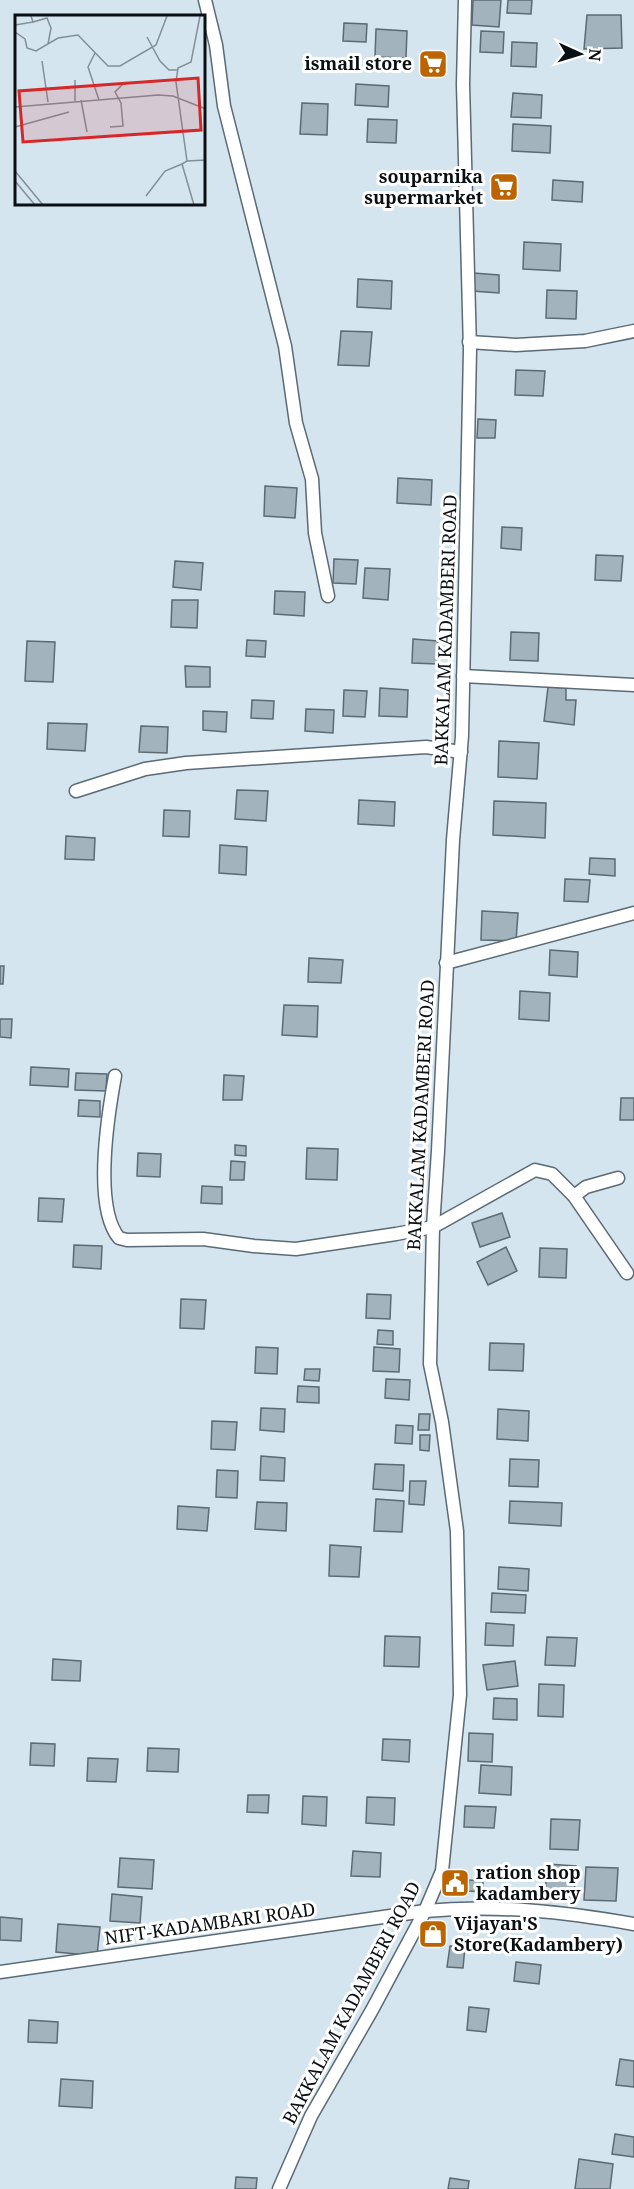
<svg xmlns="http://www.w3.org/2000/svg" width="634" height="2189" font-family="'Noto Serif',serif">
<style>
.building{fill:#a3b3be;stroke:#5b6a74;stroke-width:1.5}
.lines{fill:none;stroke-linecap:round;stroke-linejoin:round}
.minor-casing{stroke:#5b6a74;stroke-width:15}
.minor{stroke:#fff;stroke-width:12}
.labels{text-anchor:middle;stroke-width:6;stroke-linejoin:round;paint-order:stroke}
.poi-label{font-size:18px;font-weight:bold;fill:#090f13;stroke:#fff;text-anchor:end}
.street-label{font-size:18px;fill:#090f13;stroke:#fff}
.inset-road{fill:none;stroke:#838f98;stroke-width:1.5}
.view{fill:#d62828;fill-opacity:0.15;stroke:#d62828;stroke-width:3}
.inset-edge{fill:none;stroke:#090f13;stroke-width:3}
</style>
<rect width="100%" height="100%" fill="#d4e5f0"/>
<!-- building -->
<g class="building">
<polygon points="473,0 501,0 499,27 472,25"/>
<polygon points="508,0 532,0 531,14 507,13"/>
<polygon points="587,15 621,15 622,48 584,49"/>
<polygon points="344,23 367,24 366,42 343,41"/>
<polygon points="376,29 407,31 406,58 375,57"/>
<polygon points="481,31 504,32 503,53 480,52"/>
<polygon points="512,42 537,43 536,67 511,66"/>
<polygon points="356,84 389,86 388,107 355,105"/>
<polygon points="513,93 542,95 541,118 511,117"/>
<polygon points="302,103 328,104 327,135 300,134"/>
<polygon points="368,119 397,120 396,143 367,142"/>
<polygon points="513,124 551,126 550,153 512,151"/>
<polygon points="553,180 583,182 582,202 552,200"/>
<polygon points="524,242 561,244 560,271 523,269"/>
<polygon points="473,273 499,275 499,293 472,291"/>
<polygon points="358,279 392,281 391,309 357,307"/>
<polygon points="547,290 577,291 576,319 546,318"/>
<polygon points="341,331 372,332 369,366 338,365"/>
<polygon points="516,370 545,371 543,396 515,395"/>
<polygon points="478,419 496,420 495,438 477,438"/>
<polygon points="398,478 432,480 431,505 397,503"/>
<polygon points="265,486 297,488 295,518 264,516"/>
<polygon points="502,527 522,528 521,550 501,548"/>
<polygon points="596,555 623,556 621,581 595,580"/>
<polygon points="334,559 358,560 356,584 333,583"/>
<polygon points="175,561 203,563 201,590 173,587"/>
<polygon points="365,568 390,569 388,600 363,598"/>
<polygon points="275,591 305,592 304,616 274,614"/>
<polygon points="172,600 198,600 197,628 171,627"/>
<polygon points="511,632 539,633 538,661 510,660"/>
<polygon points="413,639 438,641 437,664 412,663"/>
<polygon points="247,640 266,641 265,657 246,656"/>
<polygon points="27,641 55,642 53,682 25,681"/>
<polygon points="185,666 210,667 210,687 186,687"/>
<polygon points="548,687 566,688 566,700 576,700 574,725 544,721"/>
<polygon points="380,688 408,690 407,717 379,716"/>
<polygon points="344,690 367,691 365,717 343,716"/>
<polygon points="252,700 274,701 273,719 251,718"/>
<polygon points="306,709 334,710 333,733 305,731"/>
<polygon points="203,711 227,712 226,732 203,730"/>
<polygon points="48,723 87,724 85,751 47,749"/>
<polygon points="141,726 168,727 167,753 139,752"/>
<polygon points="499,741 539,743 537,779 498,777"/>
<polygon points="237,790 268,791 266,821 235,819"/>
<polygon points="359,800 395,802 394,826 358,824"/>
<polygon points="494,801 546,803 545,838 493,835"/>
<polygon points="164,810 190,811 189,837 163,836"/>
<polygon points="66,836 95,838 94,860 65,859"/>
<polygon points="220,845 247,847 246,875 219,873"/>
<polygon points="590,858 615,859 615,876 589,874"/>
<polygon points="565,879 590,880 588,902 564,901"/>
<polygon points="482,911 518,913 516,941 481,940"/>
<polygon points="550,950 578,952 577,977 549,975"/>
<polygon points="309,958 343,960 341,983 308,982"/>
<polygon points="0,966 4,966 3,984 0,984"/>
<polygon points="520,991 550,993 549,1021 519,1019"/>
<polygon points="284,1005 318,1006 317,1037 282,1035"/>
<polygon points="0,1019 12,1019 11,1038 0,1037"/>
<polygon points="31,1067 69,1069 68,1087 30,1085"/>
<polygon points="76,1073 107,1074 106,1091 75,1090"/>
<polygon points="224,1075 244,1076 242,1100 223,1100"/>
<polygon points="621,1098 634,1098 634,1120 620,1120"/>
<polygon points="79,1100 100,1101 100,1117 78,1116"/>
<polygon points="235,1145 246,1146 246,1156 235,1155"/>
<polygon points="307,1148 338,1149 337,1180 306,1179"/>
<polygon points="138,1153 161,1154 160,1177 137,1176"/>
<polygon points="231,1161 245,1162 244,1180 230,1180"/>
<polygon points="202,1186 222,1187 222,1204 201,1203"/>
<polygon points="39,1198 64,1199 62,1222 38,1221"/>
<polygon points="502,1213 510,1237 480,1247 472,1223"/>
<polygon points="74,1245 102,1246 101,1269 73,1267"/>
<polygon points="506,1247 517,1271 488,1285 477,1262"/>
<polygon points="540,1248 567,1249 566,1278 539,1277"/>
<polygon points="367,1294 391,1295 390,1319 366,1318"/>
<polygon points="181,1299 206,1300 204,1329 180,1328"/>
<polygon points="378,1330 393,1331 393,1345 377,1344"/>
<polygon points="490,1343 524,1344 523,1371 489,1370"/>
<polygon points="256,1347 278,1348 277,1374 255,1373"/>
<polygon points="374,1347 400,1349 399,1372 373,1371"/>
<polygon points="305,1369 320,1369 319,1381 304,1380"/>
<polygon points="386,1379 410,1380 409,1400 385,1398"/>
<polygon points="298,1386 319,1387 319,1403 297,1402"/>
<polygon points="261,1408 285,1409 284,1432 260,1430"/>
<polygon points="498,1409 529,1411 528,1441 497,1439"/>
<polygon points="419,1414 430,1414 429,1430 418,1430"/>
<polygon points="212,1421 237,1422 235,1450 211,1449"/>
<polygon points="396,1425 413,1426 412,1444 395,1443"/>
<polygon points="420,1435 430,1435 429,1451 420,1450"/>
<polygon points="261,1456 285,1458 284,1481 260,1480"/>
<polygon points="510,1459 539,1460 538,1487 509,1486"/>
<polygon points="375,1464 404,1465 403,1491 373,1489"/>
<polygon points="217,1470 238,1471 237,1498 216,1497"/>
<polygon points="410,1481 426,1481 424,1505 409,1504"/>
<polygon points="376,1499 404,1501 402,1532 374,1531"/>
<polygon points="510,1501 562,1503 561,1526 509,1523"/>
<polygon points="257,1502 287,1503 286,1531 255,1529"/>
<polygon points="178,1506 209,1508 207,1531 177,1529"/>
<polygon points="330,1545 361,1547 359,1577 329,1576"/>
<polygon points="499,1567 529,1569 528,1591 498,1589"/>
<polygon points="492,1593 526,1595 525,1613 491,1612"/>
<polygon points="486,1623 514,1625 513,1646 485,1645"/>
<polygon points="385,1636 420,1637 419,1667 384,1666"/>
<polygon points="547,1637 577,1638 575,1666 545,1665"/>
<polygon points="53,1659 81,1661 80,1681 52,1680"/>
<polygon points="515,1661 518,1686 487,1690 483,1665"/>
<polygon points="539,1684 564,1685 563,1717 538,1716"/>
<polygon points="494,1698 517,1699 517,1720 493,1719"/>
<polygon points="469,1733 493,1734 492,1762 468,1761"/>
<polygon points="383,1739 410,1740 409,1762 382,1760"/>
<polygon points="31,1743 55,1744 54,1766 30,1765"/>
<polygon points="148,1748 179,1749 178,1772 147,1771"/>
<polygon points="88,1758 118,1759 116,1782 87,1781"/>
<polygon points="481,1765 512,1767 511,1795 479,1793"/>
<polygon points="248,1795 269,1795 268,1813 247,1812"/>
<polygon points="303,1796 327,1797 326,1826 302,1824"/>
<polygon points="367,1797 395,1798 394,1825 366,1823"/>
<polygon points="465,1806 496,1807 494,1828 464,1827"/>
<polygon points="551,1819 580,1820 578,1850 550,1849"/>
<polygon points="353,1851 381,1853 380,1877 351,1876"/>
<polygon points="120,1858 154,1860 152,1889 118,1887"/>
<polygon points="547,1864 576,1866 574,1898 545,1896"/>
<polygon points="586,1867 618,1868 616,1901 584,1900"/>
<polygon points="469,1880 483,1881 483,1892 468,1891"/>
<polygon points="112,1894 142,1897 140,1923 110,1921"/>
<polygon points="0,1917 22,1919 21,1941 0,1940"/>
<polygon points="58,1924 100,1927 97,1956 56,1952"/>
<polygon points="450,1946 465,1947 463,1968 447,1967"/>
<polygon points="516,1962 541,1965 539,1984 514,1981"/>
<polygon points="469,2007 489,2009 486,2032 467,2030"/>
<polygon points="29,2020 58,2022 57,2043 28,2042"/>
<polygon points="620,2059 634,2061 634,2087 616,2085"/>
<polygon points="61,2079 93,2081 92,2108 59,2106"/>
<polygon points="615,2134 634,2137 634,2157 612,2154"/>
<polygon points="579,2159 613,2164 610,2189 575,2189"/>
<polygon points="236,2177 257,2178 256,2189 235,2189"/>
<polygon points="450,2178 469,2181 468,2189 448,2189"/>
</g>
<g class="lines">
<!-- minor casing -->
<g class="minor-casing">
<g id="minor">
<polyline points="205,0 216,45 224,106 285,346 296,423 312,479 315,533 328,596"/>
<polyline points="469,342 516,345 585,341 634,331"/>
<polyline points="463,676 634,685"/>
<polyline points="76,791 145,769 186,763 426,747 461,752"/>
<polyline points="446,963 634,913"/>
<path d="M115,1076C108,1114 93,1207 119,1238L127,1240L203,1239L254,1246L296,1249L396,1234L433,1227L535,1170L552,1174L574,1196L627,1273"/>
<polyline points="574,1196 586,1187 618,1178"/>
<path d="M0,1972L425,1911C495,1904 565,1912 634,1924"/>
<polyline points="279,2189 311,2116 372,2010 425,1911 442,1871 460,1695 457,1531 442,1422 430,1364 433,1227 438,1151 453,840 462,736 470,350 463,84 465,0"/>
</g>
</g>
<!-- minor -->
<use href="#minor" class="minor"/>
</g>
<!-- icons -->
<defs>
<g id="supermarket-square" transform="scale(1.5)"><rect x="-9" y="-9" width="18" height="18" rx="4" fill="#bc6400" stroke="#fff"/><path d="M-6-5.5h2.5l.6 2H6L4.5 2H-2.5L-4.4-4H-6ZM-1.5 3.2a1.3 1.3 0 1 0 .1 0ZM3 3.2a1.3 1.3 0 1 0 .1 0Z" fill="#fff"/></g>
<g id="civic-square" transform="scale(1.5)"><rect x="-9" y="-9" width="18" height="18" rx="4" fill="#bc6400" stroke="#fff"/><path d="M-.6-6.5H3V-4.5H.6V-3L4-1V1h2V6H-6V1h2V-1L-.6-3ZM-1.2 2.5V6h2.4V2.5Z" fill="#fff"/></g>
<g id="shop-square" transform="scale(1.5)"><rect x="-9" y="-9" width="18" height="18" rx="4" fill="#bc6400" stroke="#fff"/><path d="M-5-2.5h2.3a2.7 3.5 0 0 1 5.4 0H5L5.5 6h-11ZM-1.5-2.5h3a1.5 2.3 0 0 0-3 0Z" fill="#fff"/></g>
</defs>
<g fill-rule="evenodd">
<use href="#supermarket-square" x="433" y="64"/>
<use href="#supermarket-square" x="504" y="187"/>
<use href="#civic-square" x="455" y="1883"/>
<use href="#shop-square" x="433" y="1934"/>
</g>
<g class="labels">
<!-- poi labels -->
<g class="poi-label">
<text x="412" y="70">ismail store</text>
<text x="483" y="183">souparnika<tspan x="483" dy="21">supermarket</tspan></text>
<text x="476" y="1879" text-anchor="start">ration shop<tspan x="476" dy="21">kadambery</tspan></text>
<text x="454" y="1930" text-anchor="start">Vijayan'S<tspan x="454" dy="21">Store(Kadambery)</tspan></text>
</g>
<!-- street labels -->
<g class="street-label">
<text transform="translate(446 630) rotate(-88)" y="6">BAKKALAM KADAMBERI ROAD</text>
<text transform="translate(421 1115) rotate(-87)" y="6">BAKKALAM KADAMBERI ROAD</text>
<text transform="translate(210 1924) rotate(-8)" y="6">NIFT-KADAMBARI ROAD</text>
<text transform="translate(352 2003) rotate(-62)" y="6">BAKKALAM KADAMBERI ROAD</text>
</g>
</g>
<!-- overview -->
<g transform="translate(15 15)">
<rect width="190" height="190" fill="#d4e5f0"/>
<path class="inset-road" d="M16,1L18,7L32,3L36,13L33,29M0,10L18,7M0,17L10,24L12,33L21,36L43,23L63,20L93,51H105L141,30L152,1M132,22L145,46L154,55H162M80,38L73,52L84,85M27,46L33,87M60,65V86M66,85L72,117M0,92L143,80L158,81L191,94M0,112L54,97M95,112L108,111L106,88L100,77L108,69M172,146L161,67L163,53L176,47L185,1M172,146L167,149L179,190M172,146L191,145M0,156L28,190M0,166L20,190M131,181L150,156L167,149"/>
<path class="view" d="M183,63L186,115L8,127L4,76Z"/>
<rect width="190" height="190" class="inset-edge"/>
</g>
<!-- north arrow -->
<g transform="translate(580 54) rotate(94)" stroke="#ffffff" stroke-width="4.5" paint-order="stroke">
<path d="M0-4.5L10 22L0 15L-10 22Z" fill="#090f13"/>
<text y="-9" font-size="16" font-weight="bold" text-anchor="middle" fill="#090f13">N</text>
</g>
</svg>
